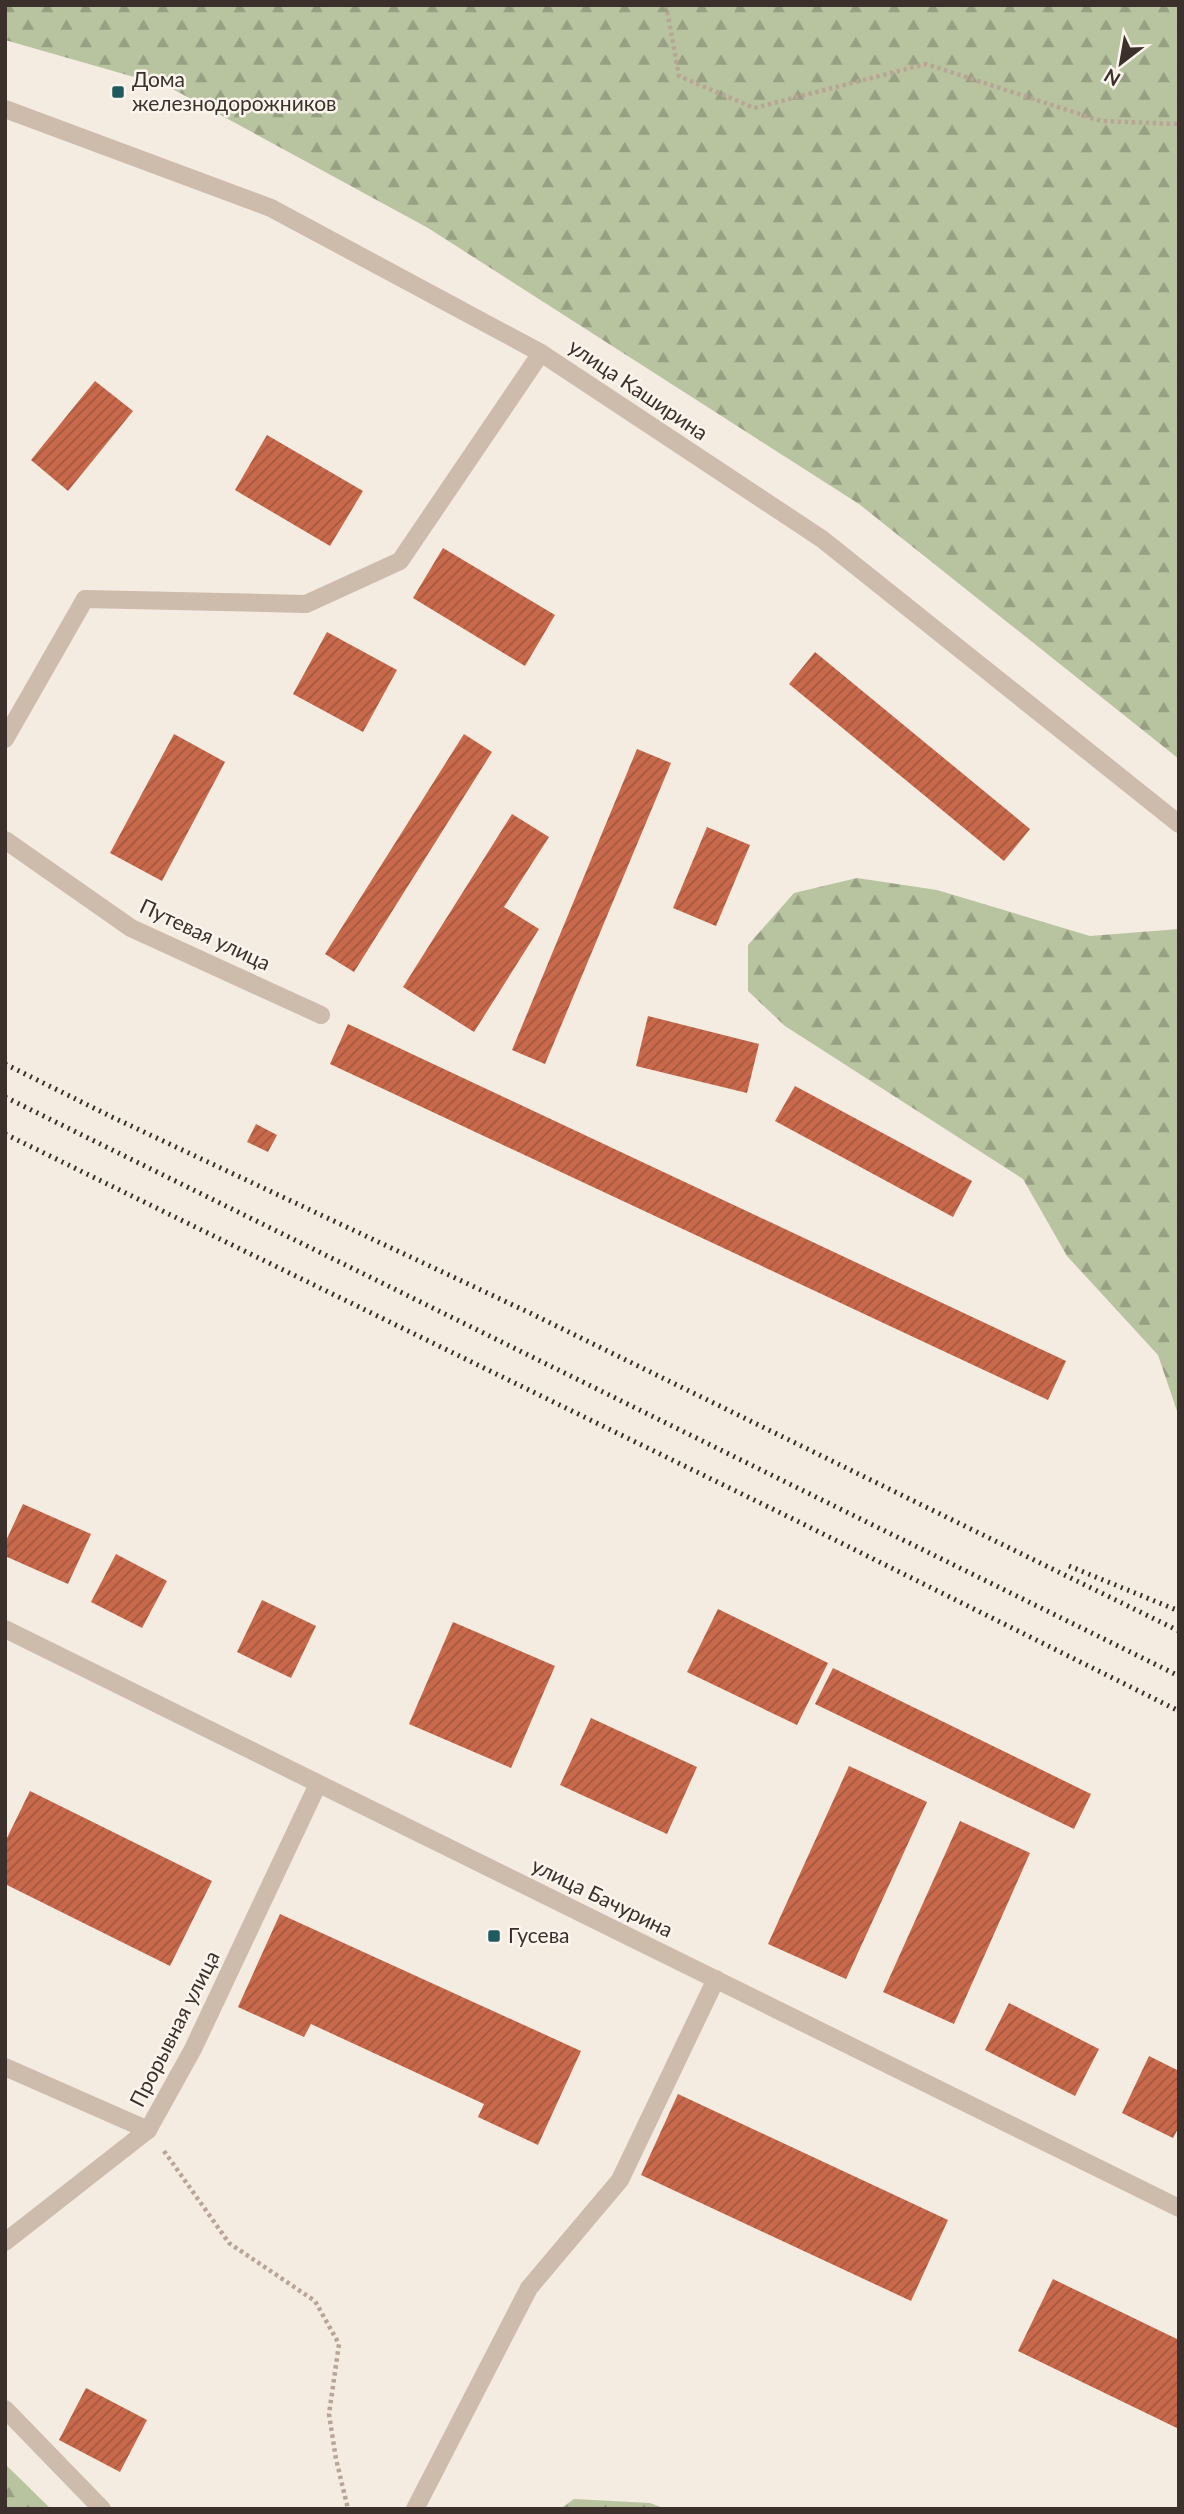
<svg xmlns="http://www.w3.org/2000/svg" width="1184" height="2514" font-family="Lato,sans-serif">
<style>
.forest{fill:url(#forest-firs)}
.building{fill:url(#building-hatch)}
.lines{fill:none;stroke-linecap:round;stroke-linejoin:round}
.path{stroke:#b9a596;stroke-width:4.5;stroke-dasharray:3.5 3.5;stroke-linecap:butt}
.minor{stroke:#cdbbac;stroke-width:18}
.tertiary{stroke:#cdbbac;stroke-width:18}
.rail{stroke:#3b302b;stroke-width:5;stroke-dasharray:2 5;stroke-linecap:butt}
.poi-dot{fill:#1f5a5e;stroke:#fbf5ee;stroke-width:2.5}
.labels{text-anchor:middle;stroke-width:5;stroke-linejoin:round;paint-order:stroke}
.poi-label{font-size:21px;fill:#3b302b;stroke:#fbf5ee;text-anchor:start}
.street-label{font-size:21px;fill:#3b302b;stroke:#fbf5ee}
</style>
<defs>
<pattern id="forest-firs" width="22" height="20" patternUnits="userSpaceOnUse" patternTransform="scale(1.75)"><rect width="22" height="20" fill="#b8c4a0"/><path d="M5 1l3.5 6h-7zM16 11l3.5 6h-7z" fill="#97a083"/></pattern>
<pattern id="building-hatch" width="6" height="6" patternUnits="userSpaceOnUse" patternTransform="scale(1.75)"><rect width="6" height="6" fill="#c8694b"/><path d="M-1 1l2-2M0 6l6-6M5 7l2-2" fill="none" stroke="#a4573f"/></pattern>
</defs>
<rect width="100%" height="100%" fill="#f4ebe1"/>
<!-- forest -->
<g class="forest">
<polygon points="5,5 1179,5 1179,759 859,504 428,228 169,87 5,40"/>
<polygon points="857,878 937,890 1090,936 1179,929 1179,1417 1158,1355 1067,1256 1023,1179 785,1026 748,991 748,945 794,893"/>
<polygon points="5,2464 51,2509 5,2509"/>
<polygon points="574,2499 650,2503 666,2509 560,2509"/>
</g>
<!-- building -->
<g class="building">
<polygon points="95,381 133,411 68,491 31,460"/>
<polygon points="267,435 363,491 330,546 235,490"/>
<polygon points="443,548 555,615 525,666 413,598"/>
<polygon points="327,632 397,670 363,732 293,694"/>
<polygon points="815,652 1030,829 1004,861 789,684"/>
<polygon points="174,734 225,762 162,881 110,853"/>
<polygon points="464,734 492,752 354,972 325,954"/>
<polygon points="637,749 671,763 545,1064 512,1050"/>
<polygon points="512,814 549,837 504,907 539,929 474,1032 403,987"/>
<polygon points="707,827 750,845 716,926 673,908"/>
<polygon points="648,1016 759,1044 747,1093 636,1066"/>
<polygon points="348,1024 1066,1361 1048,1400 330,1064"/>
<polygon points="795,1086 972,1181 953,1217 775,1121"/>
<polygon points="256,1124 277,1135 268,1152 247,1142"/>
<polygon points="23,1504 91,1534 68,1584 5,1556 5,1543"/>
<polygon points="116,1554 167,1581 142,1628 91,1602"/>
<polygon points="262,1600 316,1626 291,1678 237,1652"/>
<polygon points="718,1609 828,1663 797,1725 687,1672"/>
<polygon points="453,1622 555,1666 511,1768 409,1724"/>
<polygon points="833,1668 1091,1794 1074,1829 815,1704"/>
<polygon points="591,1718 697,1767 667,1834 560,1785"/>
<polygon points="849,1766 927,1802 846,1979 768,1944"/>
<polygon points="30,1791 212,1881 170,1966 5,1884 5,1842"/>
<polygon points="960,1821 1030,1853 954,2024 883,1992"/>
<polygon points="280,1914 581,2051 538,2145 478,2117 484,2104 311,2024 304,2037 238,2007"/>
<polygon points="1009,2003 1099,2049 1075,2096 985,2050"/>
<polygon points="1149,2056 1179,2071 1179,2127 1173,2138 1122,2113"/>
<polygon points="678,2094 948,2220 911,2301 641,2175"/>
<polygon points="1053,2279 1179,2340 1179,2429 1018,2351"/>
<polygon points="86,2388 147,2420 120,2472 59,2440"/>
</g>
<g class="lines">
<!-- path -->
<g class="path">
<polyline points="666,5 679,76 754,108 926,64 1101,121 1179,124"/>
<polyline points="164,2151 229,2243 315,2301 339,2344 329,2414 336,2459 348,2509"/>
</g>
<!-- minor -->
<g class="minor">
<polyline points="5,109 271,208 541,353 822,539 1179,824"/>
<polyline points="5,739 85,599 306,604 400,561 541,353"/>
<polyline points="5,840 131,928 321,1015"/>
<polyline points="5,2067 148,2130"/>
<polyline points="5,2242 148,2130 193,2049 318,1784"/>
<polyline points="5,2409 102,2509"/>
<polyline points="415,2509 529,2288 620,2180 716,1979"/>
</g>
<!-- tertiary -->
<polyline class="tertiary" points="5,1629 1179,2208"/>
<!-- rail -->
<g class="rail">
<polyline points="5,1064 112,1117 530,1313 1179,1631"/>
<polyline points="5,1097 1179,1676"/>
<polyline points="5,1134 789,1517 1179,1711"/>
<polyline points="1069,1566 1179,1611"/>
</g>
</g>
<!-- markers -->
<g class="poi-dot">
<rect x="111" y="85" width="14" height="14" rx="3.5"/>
<rect x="487" y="1929" width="14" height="14" rx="3.5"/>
</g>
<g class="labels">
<!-- poi labels -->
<g class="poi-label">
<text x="132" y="87">Дома<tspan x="132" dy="24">железнодорожников</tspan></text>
<text x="508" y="1943">Гусева</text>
</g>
<!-- street labels -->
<g class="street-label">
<text transform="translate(638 390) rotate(34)" y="7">улица Каширина</text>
<text transform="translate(205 935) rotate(25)" y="7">Путевая улица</text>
<text transform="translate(602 1898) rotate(26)" y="7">улица Бачурина</text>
<text transform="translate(175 2029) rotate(-63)" y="7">Прорывная улица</text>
</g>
</g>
<!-- border -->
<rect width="1184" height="2514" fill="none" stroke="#3b302b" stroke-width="14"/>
<!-- north arrow -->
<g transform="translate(1121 63) rotate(211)" stroke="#fbf5ee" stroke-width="5" paint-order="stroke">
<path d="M0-5L12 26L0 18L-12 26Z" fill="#3b302b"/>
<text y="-10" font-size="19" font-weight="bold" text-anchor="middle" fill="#3b302b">N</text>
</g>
</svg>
